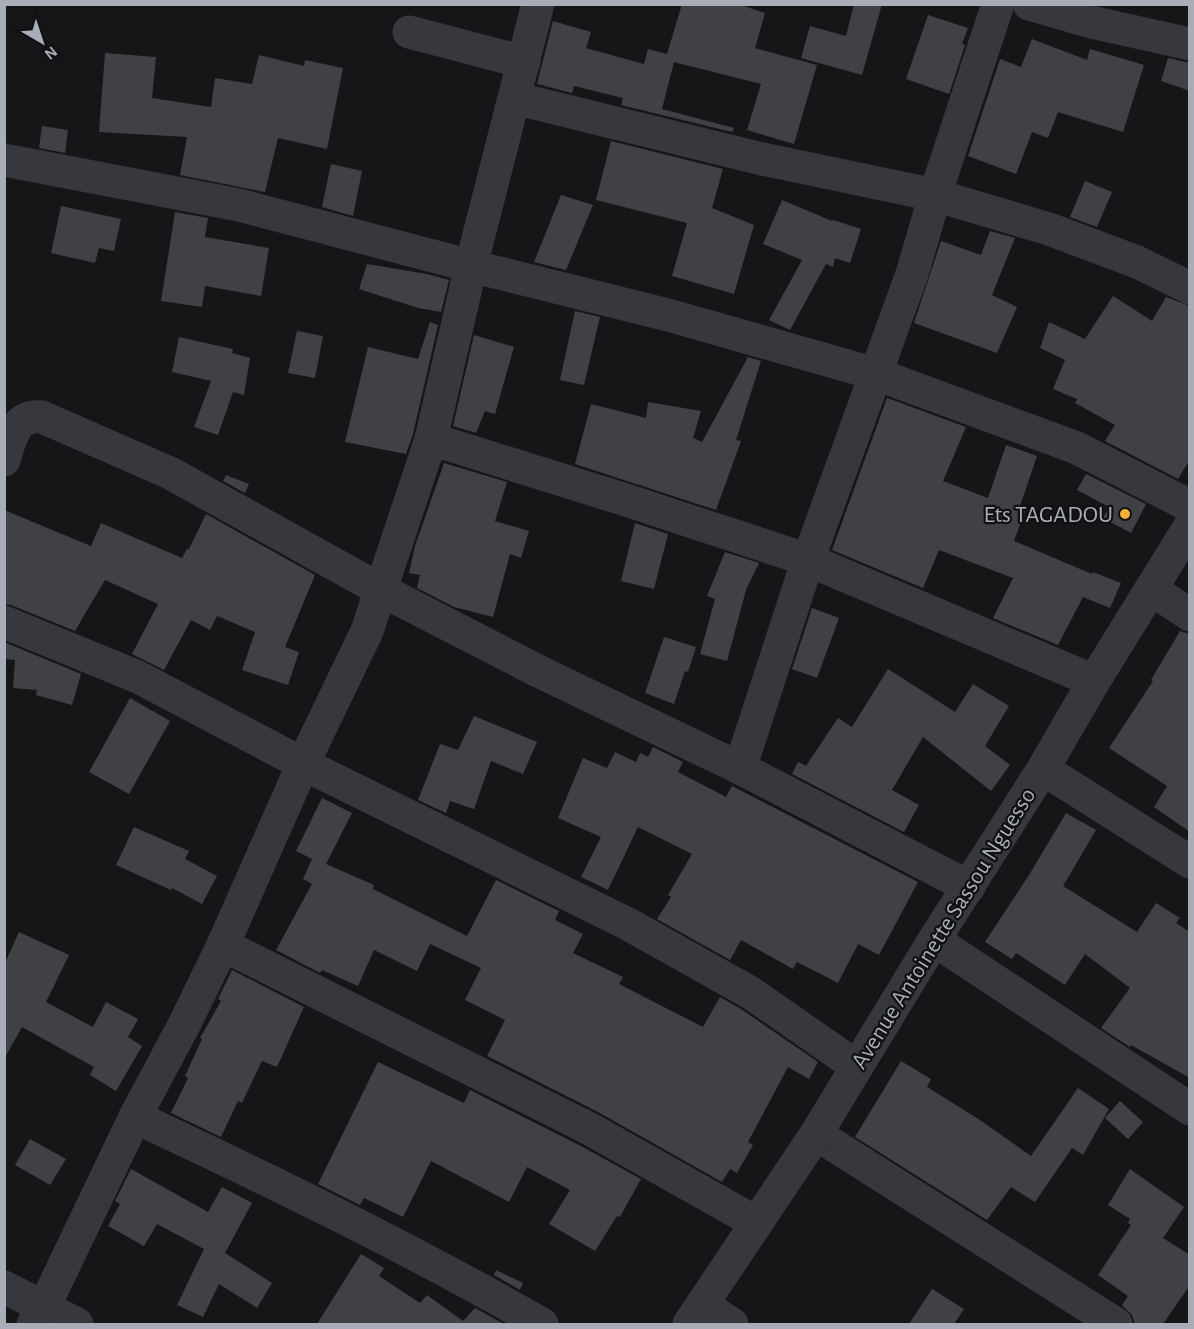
<svg xmlns="http://www.w3.org/2000/svg" width="1194" height="1329" font-family="'Alegreya Sans',sans-serif">
<style>
.building{fill:#404145}
.lines{fill:none;stroke-linecap:round;stroke-linejoin:round}
.minor{stroke:#37383d;stroke-width:33}
.poi-dot{fill:#f2b134;stroke:#111113;stroke-width:2}
.labels{text-anchor:middle;stroke-width:4.5;stroke-linejoin:round;paint-order:stroke}
.poi-label{font-size:24px;fill:#a8adb8;stroke:#111113;text-anchor:end}
.street-label{font-size:24px;fill:#a8adb8;stroke:#111113}
</style>
<rect width="100%" height="100%" fill="#161618"/>
<!-- building -->
<g class="building">
<polygon points="682,4 738,4 765,13 755,48 817,65 794,144 747,130 761,84 674,62 662,109 734,128 732,132 621,105 623,98 574,86 572,93 537,84 553,21 591,32 586,48 644,64 648,49 667,54"/>
<polygon points="854,4 882,4 862,75 801,58 810,26 846,36"/>
<polygon points="928,15 968,28 962,44 965,45 949,94 906,79"/>
<polygon points="1032,39 1087,60 1090,49 1144,65 1123,132 1058,112 1048,138 1032,132 1016,174 968,156 1000,59 1021,67"/>
<polygon points="105,53 156,57 152,98 211,107 215,78 252,84 259,55 304,66 305,60 343,68 327,149 278,138 265,192 180,175 187,137 99,132"/>
<polygon points="1168,58 1190,63 1190,91 1161,81"/>
<polygon points="42,126 68,130 65,153 39,148"/>
<polygon points="611,141 723,169 712,208 754,225 734,294 672,276 687,223 596,200"/>
<polygon points="331,164 362,171 353,216 322,207"/>
<polygon points="1085,181 1112,192 1097,227 1070,217"/>
<polygon points="561,195 593,205 566,270 534,262"/>
<polygon points="782,200 832,221 833,220 861,229 850,263 835,258 833,267 826,264 790,330 769,320 802,260 763,244"/>
<polygon points="61,206 121,219 114,251 99,248 95,263 51,253"/>
<polygon points="175,212 208,218 205,237 269,248 261,296 205,286 202,307 161,301"/>
<polygon points="990,231 1015,238 992,295 1017,307 997,353 914,323 941,241 981,255"/>
<polygon points="367,264 427,274 449,280 441,312 418,308 359,289"/>
<polygon points="1113,296 1152,321 1166,297 1190,306 1190,459 1178,479 1105,441 1115,425 1075,403 1077,399 1053,389 1065,360 1040,348 1049,322 1085,339"/>
<polygon points="575,311 600,317 584,385 560,380"/>
<polygon points="430,322 438,325 413,434 406,454 345,442 368,347 418,359"/>
<polygon points="297,331 323,336 315,378 288,373"/>
<polygon points="474,335 514,347 495,414 485,411 476,433 453,426"/>
<polygon points="179,337 233,349 232,353 250,358 244,395 233,392 218,435 194,427 211,381 172,372"/>
<polygon points="748,357 761,361 736,440 741,441 716,510 575,464 591,404 646,418 648,402 701,411 693,438 702,442"/>
<polygon points="887,398 966,427 943,481 988,498 1006,445 1037,456 1019,509 1025,511 1014,541 1092,574 1093,572 1121,583 1110,608 1083,597 1058,645 993,618 1013,578 939,550 923,588 832,550"/>
<polygon points="444,463 507,482 495,521 529,531 521,558 510,554 493,617 454,607 417,588 420,575 409,573 415,546"/>
<polygon points="1086,474 1146,504 1131,533 1103,518 1109,507 1077,490"/>
<polygon points="226,475 249,484 245,493 223,481"/>
<polygon points="4,510 91,546 101,523 182,558 187,549 189,549 206,514 315,575 285,647 299,652 288,685 242,670 255,632 217,616 210,630 191,620 164,670 132,654 158,604 105,580 75,631 11,605 4,604"/>
<polygon points="635,523 668,534 654,589 621,581"/>
<polygon points="725,552 759,563 746,590 727,661 700,654 715,599 707,596"/>
<polygon points="812,608 839,618 817,678 792,669"/>
<polygon points="1180,631 1190,634 1190,832 1154,807 1167,786 1109,748 1153,681 1151,680"/>
<polygon points="664,637 696,647 688,672 685,671 674,704 645,693"/>
<polygon points="4,642 81,674 72,705 36,695 37,690 13,688 15,660 4,659"/>
<polygon points="888,669 955,712 973,684 1009,706 985,746 1010,765 991,791 923,737 892,790 919,805 904,832 792,774 798,762 806,766 838,718 852,727"/>
<polygon points="130,698 170,721 129,794 89,772"/>
<polygon points="474,716 537,742 523,774 491,761 474,809 450,801 446,813 418,800 440,744 458,750"/>
<polygon points="653,747 683,762 678,772 726,797 732,786 918,882 879,955 858,944 838,983 797,962 793,969 741,940 730,960 657,919 671,897 668,895 692,854 638,827 608,890 581,877 601,837 558,818 583,758 607,768 615,752 636,762 640,753 648,757"/>
<polygon points="322,798 352,813 326,864 374,885 373,889 467,936 496,880 559,911 555,920 583,934 573,953 623,977 619,984 703,1027 720,997 741,1009 818,1062 809,1079 788,1067 748,1142 753,1145 737,1173 730,1169 722,1182 598,1112 487,1056 505,1020 465,1000 481,968 430,944 417,971 374,950 358,986 322,970 320,973 276,950 312,884 303,879 312,859 296,851"/>
<polygon points="1066,813 1096,830 1063,886 1137,932 1156,903 1180,918 1176,923 1190,932 1190,1078 1131,1045 1130,1047 1101,1028 1130,988 1085,954 1065,985 1016,953 1012,959 985,942 1029,875"/>
<polygon points="134,827 189,851 185,859 217,876 202,904 172,888 171,890 116,865"/>
<polygon points="19,932 69,955 46,1002 93,1027 106,1002 138,1019 128,1037 142,1046 116,1091 90,1075 94,1067 22,1027 4,1059 4,965"/>
<polygon points="232,970 304,1007 277,1067 262,1061 242,1103 238,1101 221,1137 171,1113 188,1078 185,1076 202,1039 200,1038 221,1001 218,999"/>
<polygon points="901,1061 931,1079 927,1087 980,1120 1031,1156 1078,1088 1109,1109 1083,1155 1072,1148 1035,1202 1011,1187 987,1220 855,1137"/>
<polygon points="378,1062 464,1103 470,1090 581,1146 641,1179 620,1217 617,1216 595,1251 549,1224 570,1190 527,1167 509,1202 431,1161 403,1217 364,1198 360,1205 318,1184"/>
<polygon points="1120,1101 1143,1122 1128,1139 1105,1118"/>
<polygon points="30,1139 66,1159 50,1185 15,1165"/>
<polygon points="131,1169 208,1212 222,1187 252,1203 225,1253 272,1283 257,1308 219,1284 203,1317 177,1305 204,1249 157,1224 144,1246 108,1226 120,1204 115,1201"/>
<polygon points="1130,1169 1184,1207 1163,1238 1190,1255 1190,1285 1163,1324 1135,1324 1132,1315 1122,1305 1128,1296 1098,1275 1131,1225 1128,1223 1130,1219 1108,1205"/>
<polygon points="361,1254 384,1268 379,1276 420,1303 427,1295 463,1321 475,1308 504,1324 317,1324"/>
<polygon points="496,1270 523,1283 520,1290 494,1275"/>
<polygon points="932,1289 964,1309 954,1324 909,1324"/>
</g>
<g class="lines">
<!-- minor -->
<g class="minor">
<polyline points="1029,4 1091,22 1190,44"/>
<polyline points="409,32 524,62"/>
<polyline points="514,98 762,159 935,195 1049,229 1137,262 1190,288"/>
<polyline points="4,160 239,205 471,266 668,315 876,374 1077,448 1190,506"/>
<polyline points="431,439 626,500 808,560 1094,681"/>
<path d="M4,460C10,439 15,414 42,417L170,473L381,590L538,671L740,768L969,887"/>
<polyline points="1151,589 1190,615"/>
<polyline points="4,622 138,677 303,764 628,924 751,993 856,1066"/>
<polyline points="740,768 808,560 912,274 935,195 998,4"/>
<polyline points="1043,769 1190,862"/>
<polyline points="934,940 1190,1109"/>
<polyline points="223,945 590,1129 757,1223"/>
<path d="M135,1117C274,1182 409,1248 542,1324"/>
<polyline points="816,1134 1116,1324"/>
<polyline points="4,1287 77,1324"/>
<polyline points="703,1305 732,1324"/>
<polyline points="33,1324 44,1307 135,1117 185,1023 223,945 303,764 367,631 431,439 471,266 538,4"/>
<polyline points="689,1324 816,1134 934,940 1043,769 1094,681 1190,526"/>
</g>
</g>
<!-- markers -->
<circle class="poi-dot" cx="1125" cy="514" r="6"/>
<g class="labels">
<!-- poi labels -->
<g class="poi-label">
<text x="1113" y="522">Ets TAGADOU</text>
</g>
<!-- street labels -->
<g class="street-label">
<text transform="translate(943 928) rotate(-58)" y="8">Avenue Antoinette Sassou Nguesso</text>
</g>
</g>
<!-- border -->
<rect width="1194" height="1329" fill="none" stroke="#a8adb8" stroke-width="12"/>
<!-- north arrow -->
<g transform="translate(42 42) rotate(141)" stroke="#111113" stroke-width="4.5" paint-order="stroke">
<path d="M0-4.5L10 22L0 15L-10 22Z" fill="#a8adb8"/>
<text y="-9" font-size="16" font-weight="bold" text-anchor="middle" fill="#a8adb8">N</text>
</g>
</svg>
